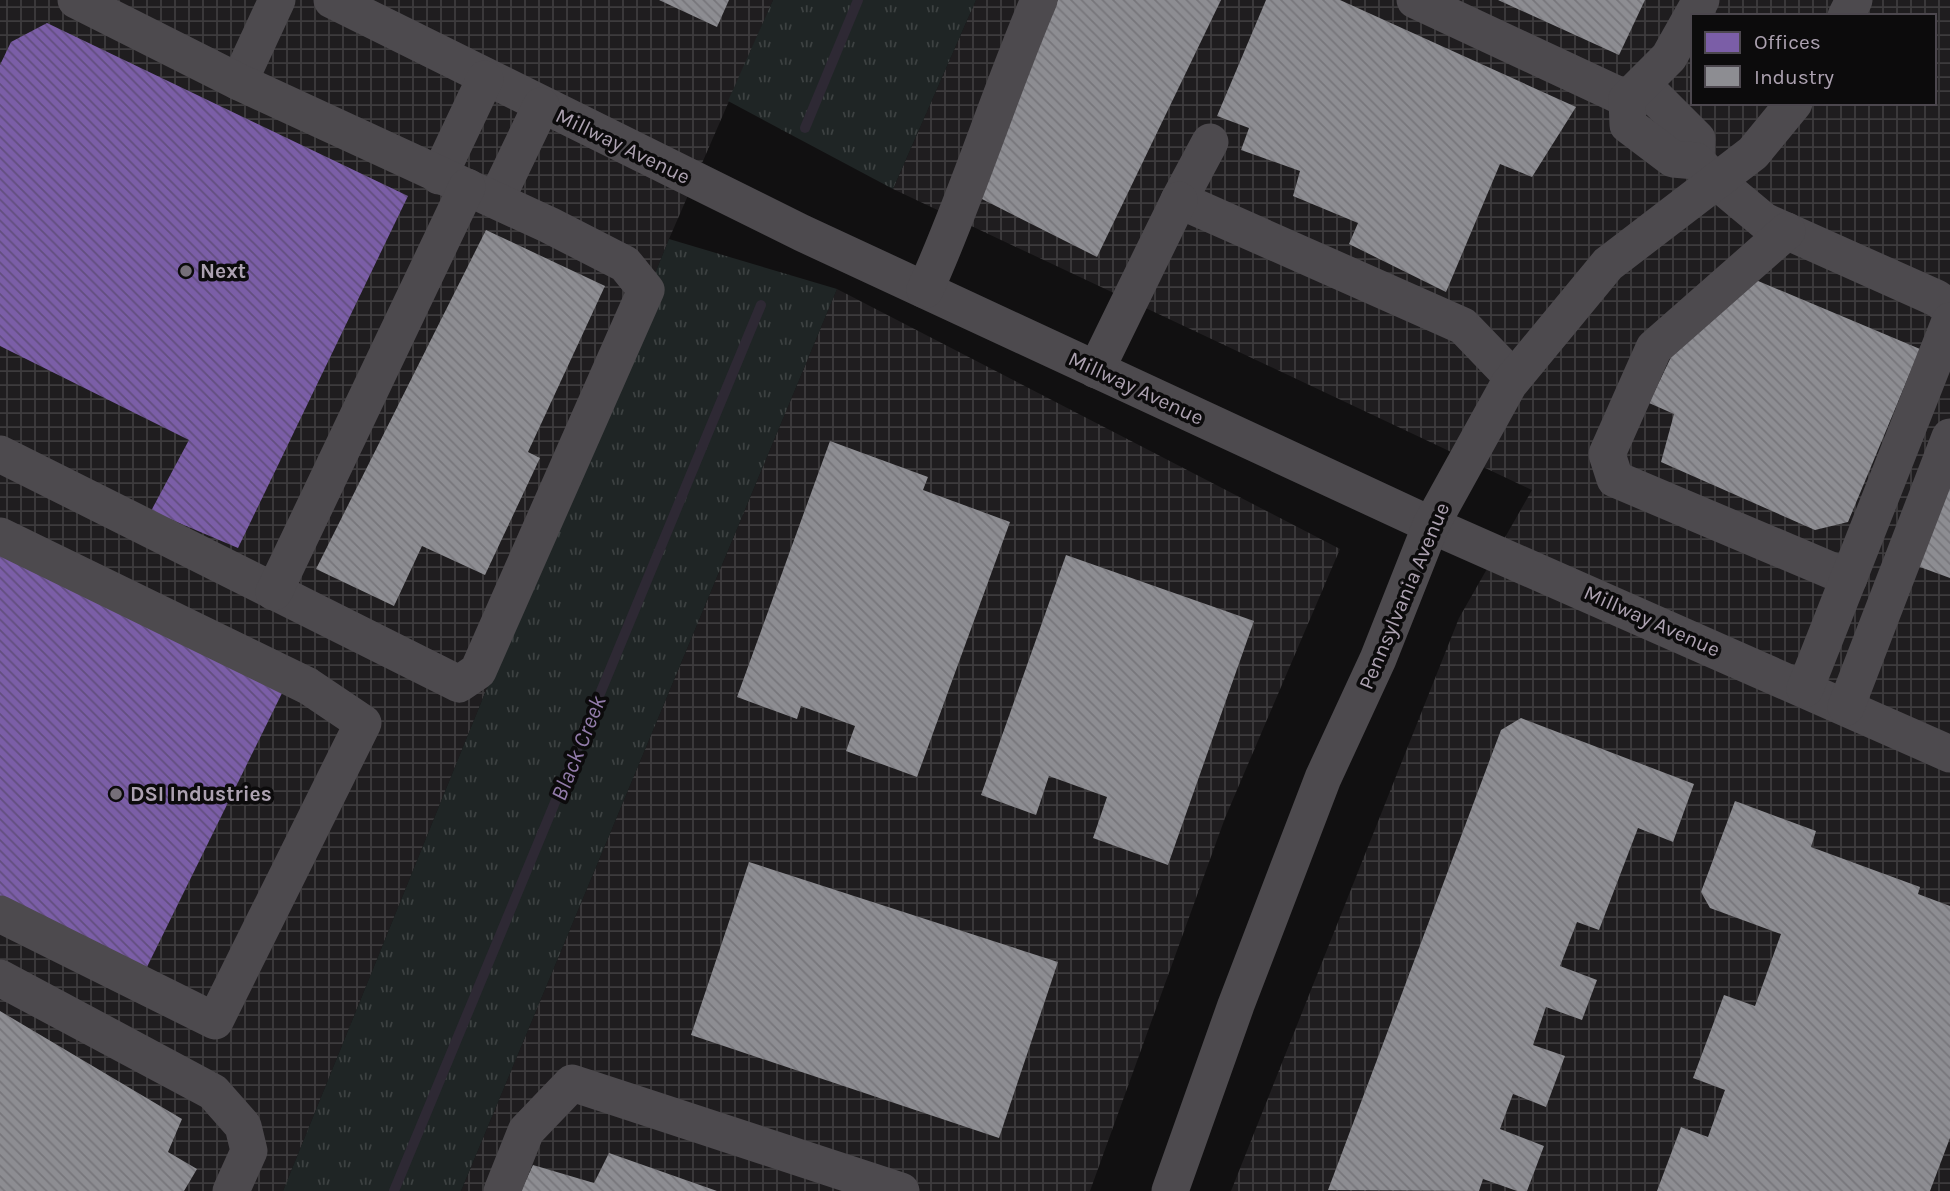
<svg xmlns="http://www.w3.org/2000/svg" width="1950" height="1191" font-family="Karla,sans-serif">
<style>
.industrial{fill:url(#industrial-grid);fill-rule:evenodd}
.grass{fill:url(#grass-tufts)}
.offices{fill:url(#offices-back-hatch)}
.industry{fill:url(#industry-back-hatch)}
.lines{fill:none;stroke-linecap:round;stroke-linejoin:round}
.stream{stroke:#2e2934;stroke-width:10}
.minor{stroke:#4d4a4e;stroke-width:37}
.poi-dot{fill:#766f79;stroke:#0c0b0c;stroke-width:2.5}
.labels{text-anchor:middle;stroke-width:7;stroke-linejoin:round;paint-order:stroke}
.street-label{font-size:21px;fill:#ada2b1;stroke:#0c0b0c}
.poi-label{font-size:21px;font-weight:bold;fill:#ada2b1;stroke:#0c0b0c;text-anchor:start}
.water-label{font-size:23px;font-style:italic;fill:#927baa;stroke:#0c0b0c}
</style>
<defs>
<pattern id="industrial-grid" width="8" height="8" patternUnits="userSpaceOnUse" patternTransform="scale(1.75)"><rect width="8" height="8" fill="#1f1d1f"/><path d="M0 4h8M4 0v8" fill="none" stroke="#3d3b3d"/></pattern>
<pattern id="grass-tufts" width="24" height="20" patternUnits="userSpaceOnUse" patternTransform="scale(1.75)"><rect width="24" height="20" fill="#1f2525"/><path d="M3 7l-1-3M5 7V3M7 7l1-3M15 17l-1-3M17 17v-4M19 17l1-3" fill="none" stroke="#3d4242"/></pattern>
<pattern id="offices-back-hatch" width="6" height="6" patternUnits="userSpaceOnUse" patternTransform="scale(1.75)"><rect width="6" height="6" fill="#7b5ea7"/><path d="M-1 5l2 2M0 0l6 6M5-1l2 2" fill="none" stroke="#624e7f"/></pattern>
<pattern id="industry-back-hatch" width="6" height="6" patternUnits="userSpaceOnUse" patternTransform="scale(1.75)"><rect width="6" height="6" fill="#8d8d92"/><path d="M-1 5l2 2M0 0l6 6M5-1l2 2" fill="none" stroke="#77767b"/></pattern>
</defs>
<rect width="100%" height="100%" fill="#111011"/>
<!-- industrial -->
<g class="industrial">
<polygon points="0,0 773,0 669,239 283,1191 0,1191"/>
<path d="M976,0H1950V1191H1231L1459,618L1532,490L893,189ZM1693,16H1934V103H1693Z"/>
<polygon points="837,289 1340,549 1225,818 1090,1191 461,1191"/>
</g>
<!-- grass -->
<g class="grass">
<polygon points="773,0 976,0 893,189 728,101"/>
<polygon points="669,239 837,289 461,1191 283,1191"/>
</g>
<!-- offices -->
<g class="offices">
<polygon points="47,23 408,196 238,548 151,511 189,440 0,346 0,65 11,42"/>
<polygon points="0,547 285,687 145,971 0,900"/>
</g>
<!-- industry -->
<g class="industry">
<polygon points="659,0 729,0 717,27"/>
<polygon points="1058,0 1221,0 1097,257 980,198 1030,59"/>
<polygon points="1266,0 1340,0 1576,107 1532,177 1500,164 1446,292 1349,244 1358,223 1293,196 1300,171 1241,150 1249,128 1217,116"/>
<polygon points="1498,0 1645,0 1619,55"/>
<polygon points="486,230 605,286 528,452 540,458 485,575 422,546 394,606 316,569"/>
<polygon points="1744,275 1920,349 1848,522 1815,530 1661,462 1674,414 1649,403 1686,326"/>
<polygon points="830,441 928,477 923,490 1010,522 917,777 846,751 855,726 801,706 797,719 737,697"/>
<polygon points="1950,451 1950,578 1909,563"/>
<polygon points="1066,555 1254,621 1168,865 1093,838 1107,797 1049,776 1036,815 981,795"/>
<polygon points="1521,718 1694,784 1673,842 1638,828 1599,930 1577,922 1560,966 1597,980 1582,1020 1546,1007 1533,1045 1565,1056 1546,1107 1513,1094 1500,1129 1544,1146 1527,1191 1517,1191 1483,1179 1479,1191 1328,1190 1501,730"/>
<polygon points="1735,801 1816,831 1811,847 1920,887 1918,894 1950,906 1950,1138 1930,1191 1657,1191 1681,1127 1708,1137 1725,1090 1693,1078 1724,995 1755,1006 1781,934 1710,908 1701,892"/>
<polygon points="749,862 1058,962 999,1138 691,1035"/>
<polygon points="0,1011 182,1119 168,1152 197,1169 184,1191 0,1191"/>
<polygon points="609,1153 717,1191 521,1191 533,1165 594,1183"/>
</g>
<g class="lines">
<!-- stream -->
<g class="stream">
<polyline points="805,128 858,0"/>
<polyline points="394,1191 761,305"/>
</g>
<!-- minor -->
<g class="minor">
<polyline points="332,0 802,233 1431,525 1950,754"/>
<polyline points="1415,0 1627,99 1653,95 1697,139 1696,161"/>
<polyline points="1701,0 1669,57 1627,99 1628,125 1673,159 1696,161 1716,181 1764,221 1936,298 1948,306 1950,313"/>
<polyline points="1846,16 1854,0"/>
<polyline points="239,82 277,0"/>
<polyline points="1210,142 1179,200 1463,326 1513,378"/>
<polyline points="439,176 485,79"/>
<polyline points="496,200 541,106"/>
<polyline points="1787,231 1654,348 1607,454 1615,479 1849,578"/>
<path d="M925,290C968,195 998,96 1039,0"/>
<polyline points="1096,370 1179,200"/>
<polyline points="0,454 459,684 478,671 646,290 625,264 549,225 239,82 76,0"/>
<polyline points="0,536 308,686 363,723 215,1021 0,914"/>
<polyline points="274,592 467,187"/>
<polyline points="1805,689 1950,321"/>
<polyline points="1846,707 1950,437"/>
<polyline points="0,978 213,1092 243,1126 249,1151 231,1191"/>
<polyline points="502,1191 526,1131 572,1083 901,1191"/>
<polyline points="1170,1191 1236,1005 1323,778 1378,659 1431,525 1509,384 1608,264 1753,153 1794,103"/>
</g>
</g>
<!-- markers -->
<g class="poi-dot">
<circle cx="186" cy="271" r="7"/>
<circle cx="116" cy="794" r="7"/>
</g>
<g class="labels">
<!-- street labels -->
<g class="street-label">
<text transform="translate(623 146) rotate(26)" y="7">Millway Avenue</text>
<text transform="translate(1136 388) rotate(25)" y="7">Millway Avenue</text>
<text transform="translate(1404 596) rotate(-67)" y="7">Pennsylvania Avenue</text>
<text transform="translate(1652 621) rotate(24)" y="7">Millway Avenue</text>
</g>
<!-- poi labels -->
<g class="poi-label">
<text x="200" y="278">Next</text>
<text x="130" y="801">DSI Industries</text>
</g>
<!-- water labels -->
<g class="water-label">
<text transform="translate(578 748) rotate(-68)" y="8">Black Creek</text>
</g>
</g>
<!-- legend -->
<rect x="1691" y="14" width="245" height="91" fill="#0c0b0c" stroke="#4c474e" stroke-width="2"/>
<rect x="1705" y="32" width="35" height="21" fill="#7b5ea7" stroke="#4c474e" stroke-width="2"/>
<text x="1754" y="49" font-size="21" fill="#ada2b1">Offices</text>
<rect x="1705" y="66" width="35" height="21" fill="#8d8d92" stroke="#4c474e" stroke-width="2"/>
<text x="1754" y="84" font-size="21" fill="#ada2b1">Industry</text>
</svg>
